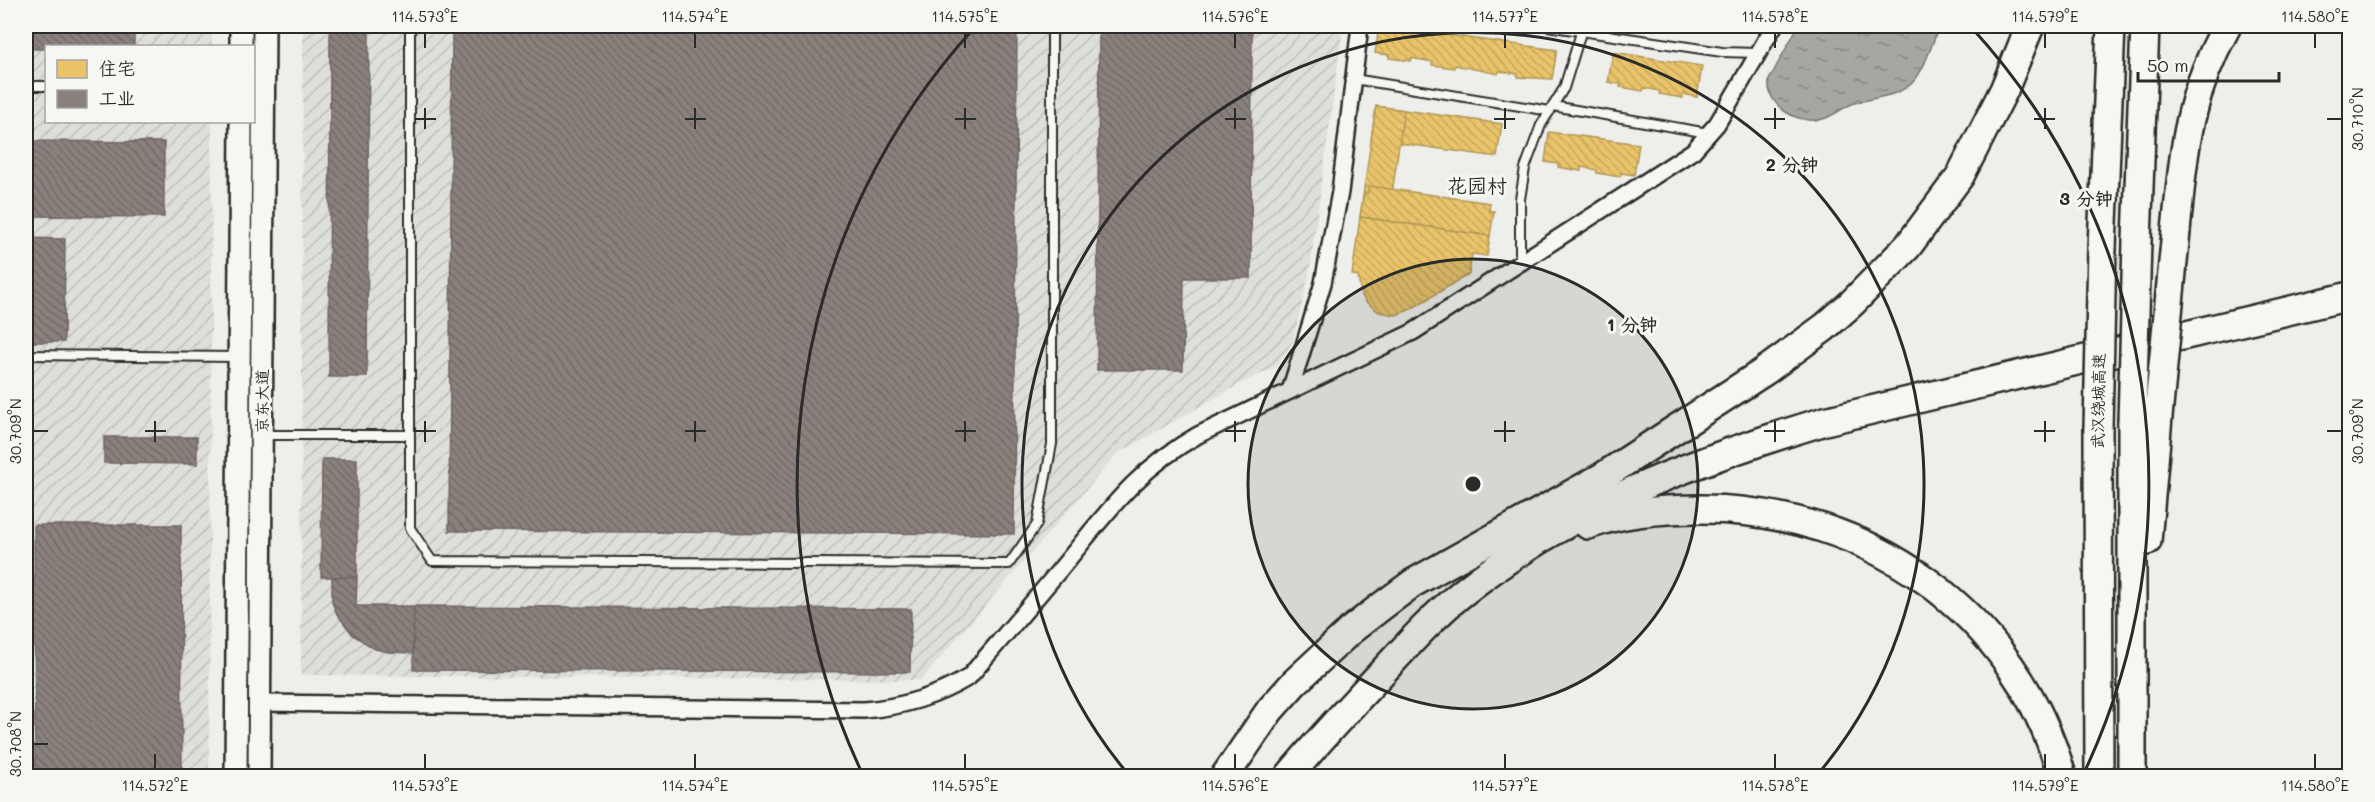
<svg xmlns="http://www.w3.org/2000/svg" width="2375" height="802" font-family="Mali,'LXGW WenKai TC',sans-serif">
<style>
.industrial{fill:url(#industrial-furrows)}
.water{fill:url(#water-ripples);stroke:#757573;stroke-width:1.5}
.homes{fill:url(#homes-back-hatch);stroke:#b09657;stroke-width:1.5}
.industry{fill:url(#industry-back-hatch);stroke:#6e6764;stroke-width:1.5}
.lines{fill:none;stroke-linecap:round;stroke-linejoin:round}
.lane-casing{stroke:#2b2b2b;stroke-width:12}
.street-casing{stroke:#2b2b2b;stroke-width:20}
.secondary-casing{stroke:#2b2b2b;stroke-width:26}
.highway-casing{stroke:#2b2b2b;stroke-width:32}
.lane{stroke:#f6f6f2;stroke-width:8}
.street{stroke:#f6f6f2;stroke-width:15}
.secondary{stroke:#f6f6f2;stroke-width:21}
.highway{stroke:#f6f6f2;stroke-width:27}
.highway-bridge-casing{stroke:#2b2b2b;stroke-width:32;stroke-linecap:butt}
.highway-bridge{stroke:#f6f6f2;stroke-width:27}
.ticks{fill:none;stroke:#2b2b2b;stroke-width:2}
.ring{fill:none;stroke:#2b2b2b;stroke-width:3}
.labels{text-anchor:middle;stroke-width:6;stroke-linejoin:round;paint-order:stroke}
.street-label{font-size:16px;fill:#2b2b2b;stroke:#f6f6f2}
.quarter-label{font-size:20px;fill:#2b2b2b;stroke:#f6f6f2}
.centre{fill:#2b2b2b;stroke:#f6f6f2;stroke-width:3}
.ring-label{font-size:18px;text-anchor:middle;font-weight:bold;fill:#2b2b2b;stroke:#f6f6f2;stroke-width:6;stroke-linejoin:round;paint-order:stroke}
.neatline{fill:none;stroke:#2b2b2b;stroke-width:2}
.ticks-label{font-size:15px;text-anchor:middle;fill:#2b2b2b}
</style>
<defs>
<pattern id="industrial-furrows" width="10" height="10" patternUnits="userSpaceOnUse" patternTransform="scale(1.5)"><rect width="10" height="10" fill="#dededb"/><path d="M-1 1l2-2M0 10L10 0M9 11l2-2" fill="none" stroke="#bfbfbc"/></pattern>
<pattern id="water-ripples" width="26" height="14" patternUnits="userSpaceOnUse" patternTransform="scale(1.5)"><rect width="26" height="14" fill="#a6a6a3"/><path d="M2 4q2-2 4 0t4 0M15 11q2-2 4 0t4 0" fill="none" stroke="#878785"/></pattern>
<pattern id="homes-back-hatch" width="6" height="6" patternUnits="userSpaceOnUse" patternTransform="scale(1.5)"><rect width="6" height="6" fill="#e9c46a"/><path d="M-1 5l2 2M0 0l6 6M5-1l2 2" fill="none" stroke="#c8a95c"/></pattern>
<pattern id="industry-back-hatch" width="6" height="6" patternUnits="userSpaceOnUse" patternTransform="scale(1.5)"><rect width="6" height="6" fill="#8a817c"/><path d="M-1 5l2 2M0 0l6 6M5-1l2 2" fill="none" stroke="#716a66"/></pattern>
</defs>
<rect width="100%" height="100%" fill="#eeeeea"/>
<filter id="ink" filterUnits="userSpaceOnUse"><feTurbulence type="fractalNoise" baseFrequency=".0167" numOctaves="2"/><feDisplacementMap in="SourceGraphic" scale="12" xChannelSelector="R" yChannelSelector="G"/><feConvolveMatrix kernelMatrix="1 2 1 2 8 2 1 2 1" color-interpolation-filters="sRGB"/></filter>
<g filter="url(#ink)">
<!-- industrial -->
<g class="industrial">
<polygon points="26,26 212,26 212,46 46,46 46,122 212,122 209,776 26,776"/>
<polygon points="303,26 1343,26 1309,275 1292,343 1276,367 1241,383 1117,454 921,680 301,675"/>
</g>
<!-- water -->
<path class="water" d="M1798,26H1939C1933,41 1924,72 1912,83C1896,98 1871,97 1852,104C1842,108 1834,116 1823,119C1800,125 1766,108 1769,80Z"/>
<!-- homes -->
<g class="homes">
<polygon points="1379,26 1557,50 1552,79 1518,77 1518,74 1499,71 1498,74 1455,65 1454,68 1432,65 1433,62 1411,58 1411,61 1389,58 1389,55 1375,53"/>
<polygon points="1613,52 1702,66 1697,97 1683,94 1683,98 1659,94 1660,91 1644,88 1643,91 1620,87 1621,84 1608,82"/>
<polygon points="1376,106 1502,124 1497,157 1371,139"/>
<polygon points="1376,106 1404,110 1388,222 1360,217"/>
<polygon points="1549,132 1639,144 1634,175 1621,173 1620,177 1597,173 1597,170 1581,167 1581,171 1558,167 1558,164 1545,162"/>
<polygon points="1369,186 1490,203 1489,211 1494,211 1490,236 1360,217 1364,193 1368,193"/>
<polygon points="1360,217 1490,236 1487,256 1472,254 1469,274 1411,309 1396,315 1379,312 1366,302 1361,294 1358,276 1352,275"/>
</g>
<!-- industry -->
<g class="industry">
<polygon points="26,26 134,26 134,46 46,46 46,49 26,49"/>
<polygon points="330,26 369,26 367,377 329,377"/>
<polygon points="452,26 1017,27 1014,534 449,531"/>
<polygon points="1099,26 1252,26 1251,278 1184,278 1183,370 1097,370"/>
<polygon points="26,141 164,142 164,217 26,216"/>
<polygon points="26,238 65,239 64,342 26,342"/>
<polygon points="104,437 197,437 197,464 104,463"/>
<polygon points="322,459 357,459 357,577 321,577"/>
<polygon points="34,525 181,525 182,776 35,776"/>
<polygon points="332,577 357,577 356,606 414,606 413,653 388,652 375,649 353,635 337,614 332,602"/>
<polygon points="414,606 911,609 910,672 413,670"/>
</g>
<g class="lines">
<!-- lane casing -->
<g class="lane-casing">
<g id="lane">
<polyline points="410,26 410,528 432,561 1009,564 1037,524 1052,444 1052,26"/>
<polyline points="1547,26 1722,52 1758,53"/>
<polyline points="1354,79 1550,111"/>
<polyline points="26,86 46,86"/>
<polyline points="1553,106 1708,133"/>
<polyline points="1520,263 1520,199 1525,168 1541,125 1564,88 1583,26"/>
<polyline points="26,355 237,357"/>
<polyline points="264,435 410,435"/>
</g>
</g>
<!-- street casing -->
<g class="street-casing">
<g id="street">
<polyline points="1290,391 1323,283 1340,192 1360,26"/>
<path d="M259,703L864,710C903,707 936,697 969,677C1002,638 1035,600 1067,561C1109,510 1138,469 1198,435L1413,332L1693,151L1717,124L1774,26"/>
</g>
</g>
<!-- secondary casing -->
<g class="secondary-casing">
<g id="secondary">
<polyline points="241,46 241,26"/>
<polyline points="236,776 241,122"/>
<polyline points="259,776 264,26"/>
</g>
</g>
<!-- highway casing -->
<g class="highway-casing">
<g id="highway">
<path d="M2176,231C2184,151 2187,98 2227,26"/>
<polyline points="2137,241 2145,26"/>
<polyline points="2102,248 2111,26"/>
<polyline points="2132,422 2132,776"/>
<polyline points="2098,428 2099,776"/>
<path d="M1588,525C1623,512 1663,509 1701,509C1869,509 2016,613 2062,776"/>
<polyline points="2147,541 2158,417"/>
<polyline points="1225,776 1270,710 1295,682 1351,630 1382,606 1413,583 1602,477 1765,371 1825,327 1852,303 1908,246 1960,176 2004,90 2030,26"/>
<path d="M1289,776C1317,742 1347,710 1377,678C1404,649 1430,619 1461,594C1570,507 1693,461 1825,421L2350,296"/>
</g>
</g>
<!-- lane -->
<use href="#lane" class="lane"/>
<!-- street -->
<use href="#street" class="street"/>
<!-- secondary -->
<use href="#secondary" class="secondary"/>
<!-- highway -->
<use href="#highway" class="highway"/>
<!-- highway-bridge casing -->
<g class="highway-bridge-casing">
<g id="highway-bridge">
<polyline points="2158,417 2176,231"/>
<polyline points="2132,422 2137,241"/>
<polyline points="2098,428 2102,248"/>
</g>
</g>
<!-- highway-bridge -->
<use href="#highway-bridge" class="highway-bridge"/>
</g>
</g>
<!-- ticks -->
<path class="ticks" d="M425,33V48M695,33V48M965,33V48M1235,33V48M1505,33V48M1775,33V48M2045,33V48M2315,33V48M425,108V129M695,108V129M965,108V129M1235,108V129M1505,108V129M1775,108V129M2045,108V129M415,119H436M685,119H706M955,119H976M1225,119H1246M1494,119H1515M1764,119H1785M2034,119H2055M2327,119H2342M155,421V442M425,421V442M695,421V442M965,421V442M1235,421V442M1505,421V442M1775,421V442M2045,421V442M33,431H48M145,431H166M415,431H436M685,431H706M955,431H976M1225,431H1246M1494,431H1515M1764,431H1785M2034,431H2055M2327,431H2342M33,744H48M155,754V769M425,754V769M695,754V769M965,754V769M1235,754V769M1505,754V769M1775,754V769M2045,754V769M2315,754V769"/>
<!-- distance rings -->
<circle cx="1473" cy="484" r="225" fill="#2b2b2b" fill-opacity=".12"/>
<g class="ring">
<circle cx="1473" cy="484" r="225"/>
<path d="M1128 774A451 451 0 1 1 1818 774"/>
<path d="M863 775A676 676 0 0 1 975 27M1971 27A676 676 0 0 1 2083 775"/>
</g>
<g class="labels">
<!-- street labels -->
<g class="street-label">
<text transform="translate(262 401) rotate(-90)" y="6">京东大道</text>
<text transform="translate(2098 401) rotate(-89)" y="6">武汉绕城高速</text>
</g>
<!-- quarter labels -->
<g class="quarter-label">
<text x="1477" y="193">花园村</text>
</g>
</g>
<circle cx="1473" cy="484" r="9" class="centre"/>
<g class="ring-label">
<text x="1792" y="171">2 分钟</text>
<text x="2086" y="205">3 分钟</text>
<text x="1632" y="331">1 分钟</text>
</g>
<!-- margin -->
<rect width="2375" height="802" fill="none" stroke="#f6f6f2" stroke-width="66"/>
<!-- legend -->
<rect x="45" y="45" width="210" height="78" fill="#f6f6f2" stroke="#a5a5a2" stroke-width="1.5"/>
<rect x="57" y="60" width="30" height="18" fill="#e9c46a" stroke="#a5a5a2" stroke-width="1.5"/>
<text x="99" y="75" font-size="18" fill="#2b2b2b">住宅</text>
<rect x="57" y="90" width="30" height="18" fill="#8a817c" stroke="#a5a5a2" stroke-width="1.5"/>
<text x="99" y="105" font-size="18" fill="#2b2b2b">工业</text>
<!-- scale -->
<path d="M2138 72v9h141v-9" fill="none" stroke="#2b2b2b" stroke-width="3"/>
<text x="2147" y="72" font-size="18" fill="#2b2b2b" stroke="#f6f6f2" stroke-width="4.5" paint-order="stroke">50 m</text>
<rect x="33" y="33" width="2309" height="736" class="neatline"/>
<g class="ticks-label">
<text x="425" y="22">114.573°E</text>
<text x="695" y="22">114.574°E</text>
<text x="965" y="22">114.575°E</text>
<text x="1235" y="22">114.576°E</text>
<text x="1505" y="22">114.577°E</text>
<text x="1775" y="22">114.578°E</text>
<text x="2045" y="22">114.579°E</text>
<text x="2315" y="22">114.580°E</text>
<text transform="translate(2358 119) rotate(-90)" y="5">30.710°N</text>
<text transform="translate(16 431) rotate(-90)" y="5">30.709°N</text>
<text transform="translate(2358 431) rotate(-90)" y="5">30.709°N</text>
<text transform="translate(16 744) rotate(-90)" y="5">30.708°N</text>
<text x="155" y="791">114.572°E</text>
<text x="425" y="791">114.573°E</text>
<text x="695" y="791">114.574°E</text>
<text x="965" y="791">114.575°E</text>
<text x="1235" y="791">114.576°E</text>
<text x="1505" y="791">114.577°E</text>
<text x="1775" y="791">114.578°E</text>
<text x="2045" y="791">114.579°E</text>
<text x="2315" y="791">114.580°E</text>
</g>
</svg>
